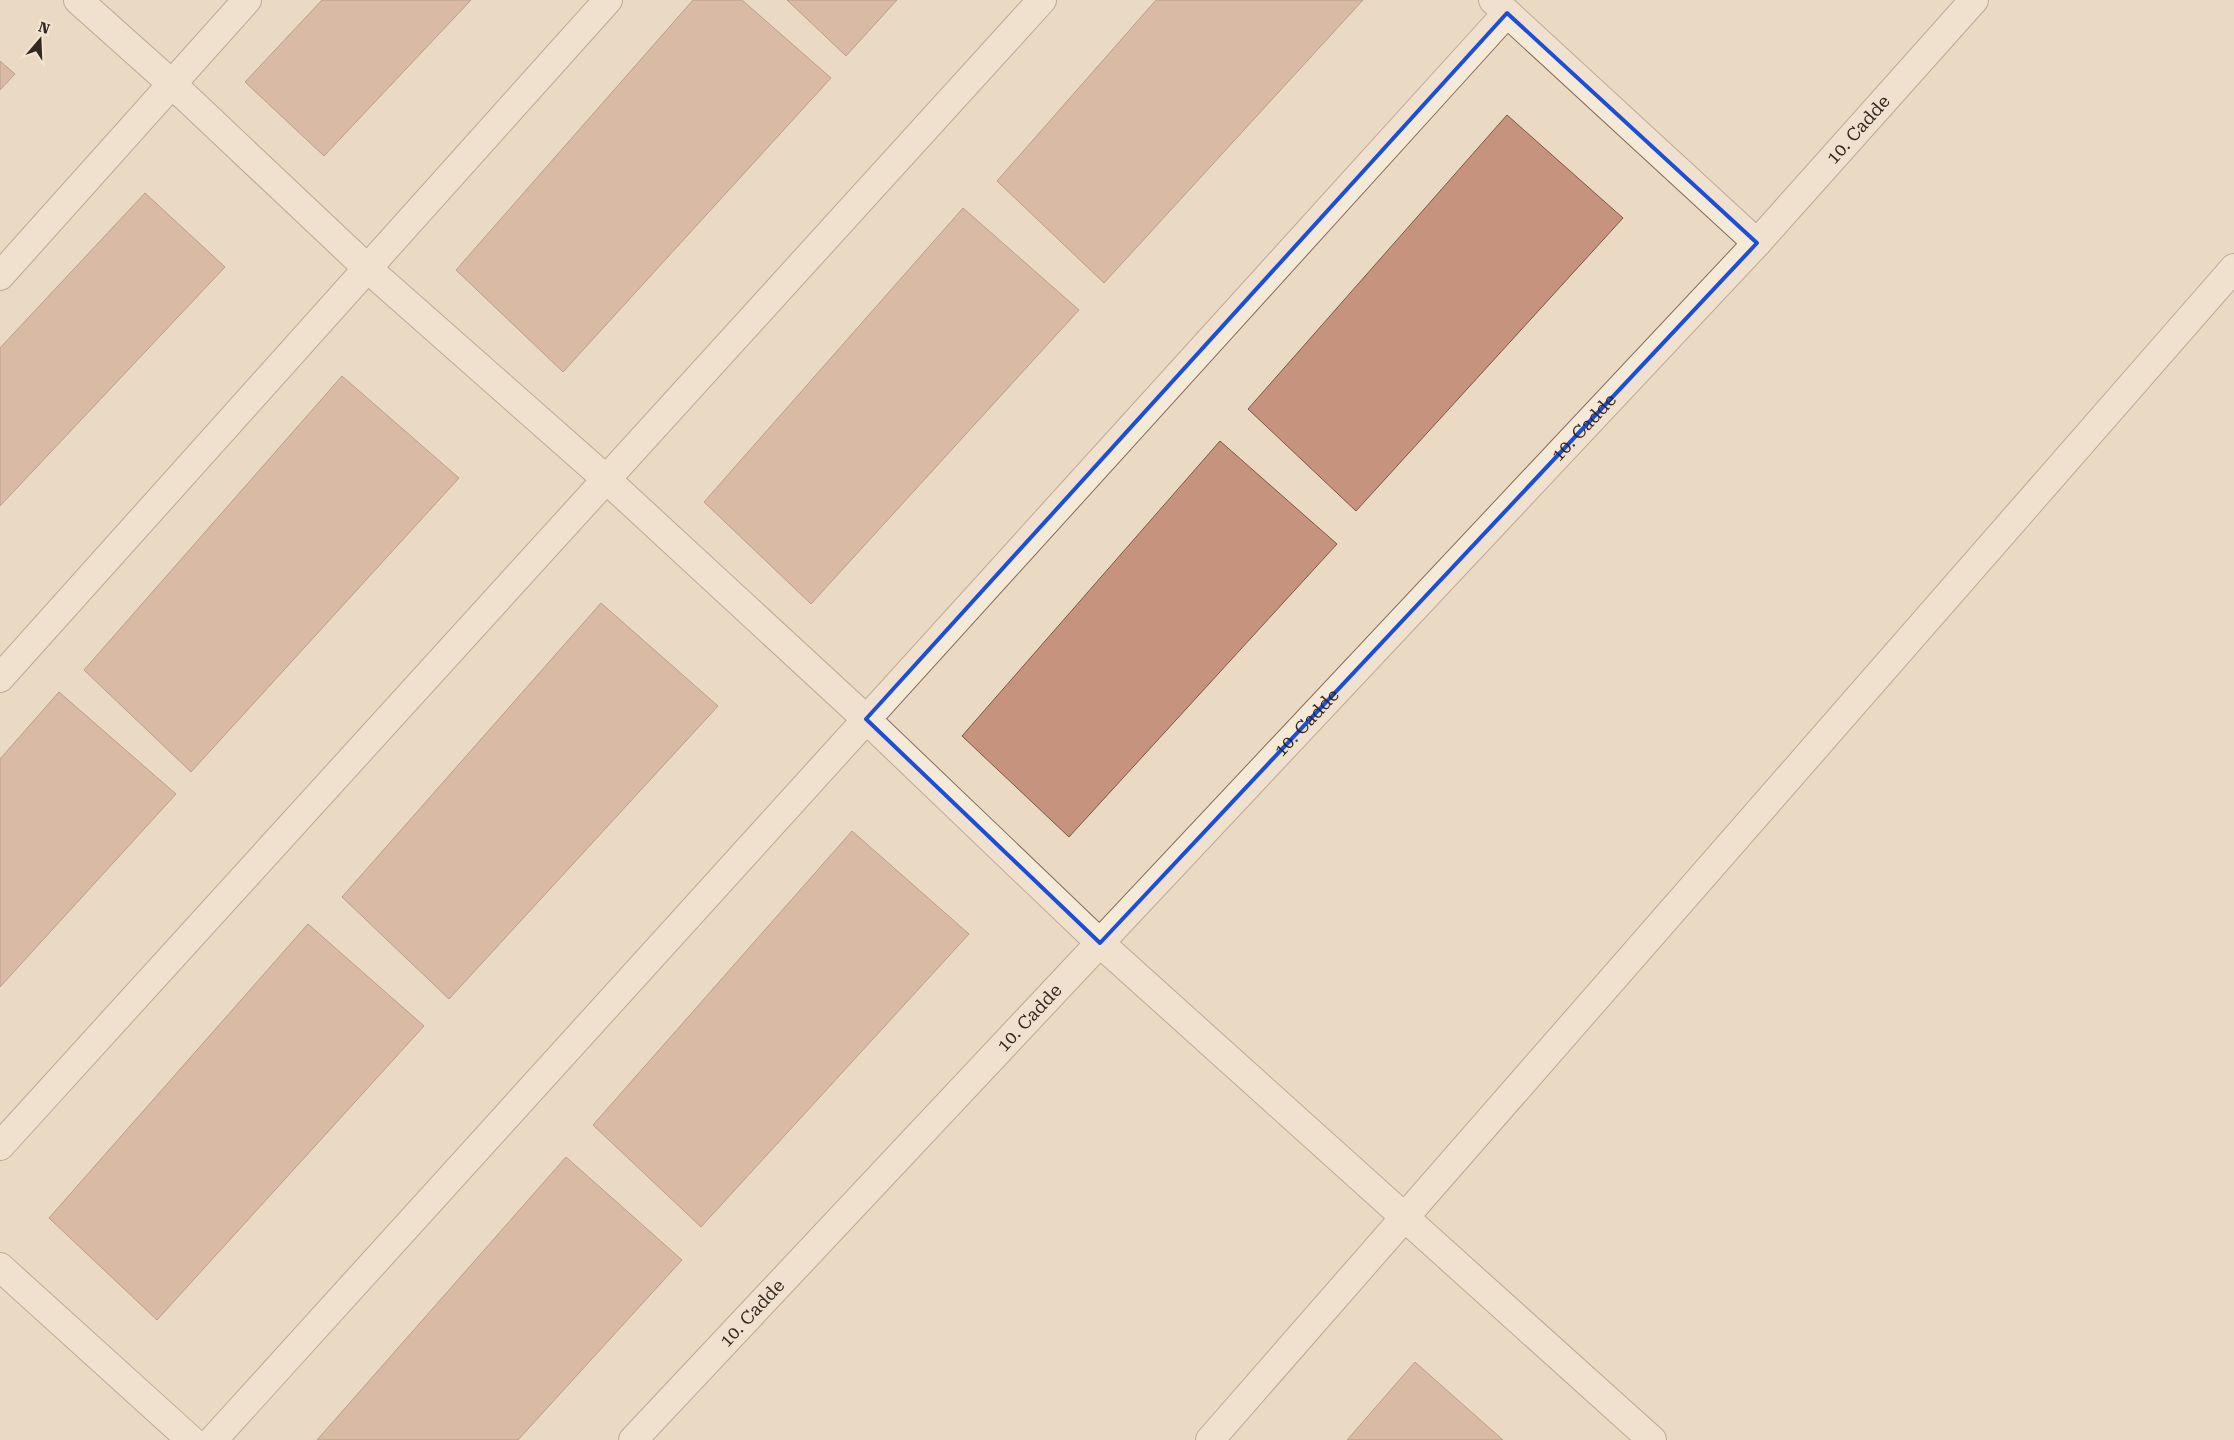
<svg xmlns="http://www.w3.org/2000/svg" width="2234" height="1440" font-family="'Roboto Serif',serif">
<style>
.building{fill:#c5937e;stroke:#805544}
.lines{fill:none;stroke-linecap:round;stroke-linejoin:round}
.minor-casing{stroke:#836c5c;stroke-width:30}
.tertiary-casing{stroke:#836c5c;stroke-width:30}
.minor{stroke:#f5e9d7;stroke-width:28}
.tertiary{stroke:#f5e9d7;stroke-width:28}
.marked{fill:none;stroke:#1d4ed8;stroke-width:4;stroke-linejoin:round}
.labels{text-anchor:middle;stroke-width:4;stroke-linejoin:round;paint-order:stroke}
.street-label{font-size:18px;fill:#34271f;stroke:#f2e5d3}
</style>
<rect width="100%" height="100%" fill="#eadac4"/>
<!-- building -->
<g class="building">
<polygon points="322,0 471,0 324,156 245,82"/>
<polygon points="693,0 742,0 831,78 563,372 456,270"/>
<polygon points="787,0 897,0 846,56"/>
<polygon points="1156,0 1363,0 1104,283 997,181"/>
<polygon points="0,61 15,74 0,90"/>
<polygon points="1507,115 1623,218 1356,511 1248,409"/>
<polygon points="145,193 225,267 0,506 0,348"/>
<polygon points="963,208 1079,310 811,604 704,502"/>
<polygon points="342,376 459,478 191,772 84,670"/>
<polygon points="1220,441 1337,544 1069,837 962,736"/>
<polygon points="601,603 718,706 449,999 342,897"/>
<polygon points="59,692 176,794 0,987 0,759"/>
<polygon points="852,831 969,934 701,1227 593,1125"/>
<polygon points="308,924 424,1026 157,1320 49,1218"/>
<polygon points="566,1157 682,1260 518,1440 317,1440"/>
<polygon points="1415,1362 1503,1440 1347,1440"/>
</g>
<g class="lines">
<!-- minor casing -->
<g class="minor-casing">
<g id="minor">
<polyline points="78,0 172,84 367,268 606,479 866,719 1100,943 1652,1440"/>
<polyline points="1493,0 1757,243"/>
<polyline points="0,276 247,0"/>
<polyline points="0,678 608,0"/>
<polyline points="0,1146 1042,0"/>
<polyline points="0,1267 191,1440"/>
<polyline points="213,1440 1507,13"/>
<polyline points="1210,1440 2234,268"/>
</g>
</g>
<!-- tertiary casing -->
<g class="tertiary-casing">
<g id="tertiary">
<path id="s1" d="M633,1440L1757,243L1974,0"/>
</g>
</g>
<!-- minor -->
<use href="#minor" class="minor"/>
<!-- tertiary -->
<use href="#tertiary" class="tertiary"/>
</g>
<!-- marked area -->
<path d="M0 0H2234V1440H0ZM1507,13L1757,243L1100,943L866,719Z" fill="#eadac4" fill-opacity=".55" fill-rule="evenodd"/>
<path class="marked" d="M1507,13L1757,243L1100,943L866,719Z"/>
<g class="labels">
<!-- street labels -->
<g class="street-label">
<text dy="6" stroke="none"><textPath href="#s1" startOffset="1794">10. Cadde</textPath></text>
<text dy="6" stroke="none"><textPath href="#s1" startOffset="1389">10. Cadde</textPath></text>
<text dy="6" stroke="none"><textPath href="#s1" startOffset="984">10. Cadde</textPath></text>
<text dy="6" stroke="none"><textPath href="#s1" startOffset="579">10. Cadde</textPath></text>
<text dy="6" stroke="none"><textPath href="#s1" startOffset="174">10. Cadde</textPath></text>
</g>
</g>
<!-- north arrow -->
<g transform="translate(40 40) rotate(19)" stroke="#f2e5d3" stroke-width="4" paint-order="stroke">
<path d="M0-4L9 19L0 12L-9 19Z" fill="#34271f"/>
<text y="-8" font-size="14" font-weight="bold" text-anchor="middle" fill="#34271f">N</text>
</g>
</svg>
